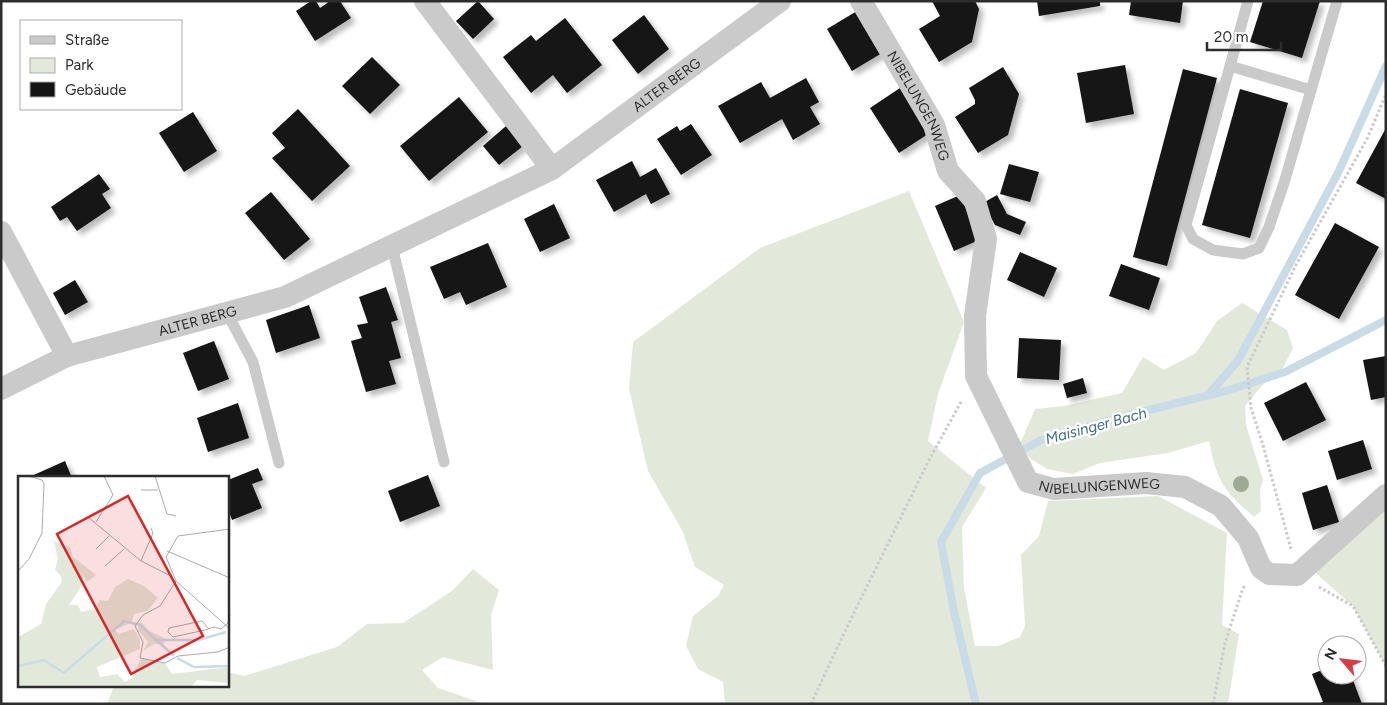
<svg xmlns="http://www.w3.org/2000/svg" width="1387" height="705" font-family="Figtree,sans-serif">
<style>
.green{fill:#e2e9db}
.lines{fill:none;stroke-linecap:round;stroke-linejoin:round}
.stream{stroke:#c9dbe7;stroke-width:8}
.building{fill:#141414;filter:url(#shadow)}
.path{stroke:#cacaca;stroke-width:3;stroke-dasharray:2.5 2.5;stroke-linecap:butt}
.service{stroke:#cacaca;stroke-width:11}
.minor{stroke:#cacaca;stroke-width:22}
.tree{fill:#9faa95}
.labels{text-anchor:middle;stroke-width:5;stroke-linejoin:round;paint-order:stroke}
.street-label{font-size:14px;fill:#2d2d2d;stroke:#fff}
.water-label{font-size:15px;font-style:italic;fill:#436b86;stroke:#fff}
.inset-river{fill:none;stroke:#c9dbe7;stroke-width:2.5}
.inset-road{fill:none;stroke:#ababab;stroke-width:1}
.view{fill:#d62828;fill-opacity:0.15;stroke:#d62828;stroke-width:2.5}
.inset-edge{fill:none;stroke:#2d2d2d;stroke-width:2.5}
</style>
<defs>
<filter id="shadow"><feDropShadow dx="4.5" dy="4.5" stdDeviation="2.5" flood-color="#0004"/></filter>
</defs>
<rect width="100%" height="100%" fill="#fff"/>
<!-- green -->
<g class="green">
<polygon points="909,191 964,322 938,394 928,441 986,488 962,527 964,588 975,646 998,646 1020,637 1025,626 1021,555 1039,536 1048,501 1158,496 1227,533 1222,625 1239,634 1228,704 725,704 723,682 698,669 686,646 693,616 718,596 724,585 695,567 682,530 648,471 629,389 633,342 760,248"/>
<path d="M1242,303L1287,330L1293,348L1283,368L1267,380L1245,406L1246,425L1263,480L1260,490L1261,511L1254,517C1222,489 1218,483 1209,441L1168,453L1100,463L1073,474L1047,469L1031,459L1019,446L1035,409L1064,406L1122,393L1143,357L1164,370L1196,353L1217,321Z"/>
<polygon points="1386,495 1386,666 1353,606 1311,569"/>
<polygon points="473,569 499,590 491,615 493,670 443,657 422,670 438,688 485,704 107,704 114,686 228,686 228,672 244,676 337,647 367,624 403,623 452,591"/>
</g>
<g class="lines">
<!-- stream -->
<g class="stream">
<polyline points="1208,395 1237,362 1256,327 1339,171 1386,66"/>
<polyline points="976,704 954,612 941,542 980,473 1041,440 1113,419 1229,390 1285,372 1386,320"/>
</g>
</g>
<!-- building -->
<g class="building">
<polygon points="311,1 316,1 320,8 330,1 340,1 351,18 315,41 296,11"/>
<polygon points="478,1 494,19 473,39 456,21"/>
<polygon points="932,1 975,1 979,9 972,42 939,62 919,29 940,16"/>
<polygon points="1037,1 1100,1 1100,6 1039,16"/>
<polygon points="1131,1 1183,1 1180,23 1129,15"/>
<polygon points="1263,1 1320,1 1302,58 1250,42"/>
<polygon points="857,11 882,53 852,71 827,29"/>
<polygon points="644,15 669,49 638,74 612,40"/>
<polygon points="565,18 602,65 567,93 553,75 531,93 503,57 531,35 536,41"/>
<polygon points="372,57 400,85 370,114 342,86"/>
<polygon points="1125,65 1134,114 1086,123 1077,73"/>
<polygon points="1003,67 1019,94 1008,135 978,153 955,117 975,104 975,100 969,88"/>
<polygon points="1183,69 1217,78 1167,266 1133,257"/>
<polygon points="806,78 819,102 810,107 820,124 793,140 782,119 740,143 718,106 761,82 770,98"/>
<polygon points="900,88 928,134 899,153 870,108"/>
<polygon points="1240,89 1288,103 1250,238 1202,225"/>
<polygon points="459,97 488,132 429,181 400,146"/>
<polygon points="298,109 350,166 312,201 272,158 285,148 272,133"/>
<polygon points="193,112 217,151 184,172 159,133"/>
<polygon points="691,124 712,155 681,175 657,139 677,126 680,131"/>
<polygon points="506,126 523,146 499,165 483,146"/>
<polygon points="1386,128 1386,199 1356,183"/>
<polygon points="632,161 640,177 656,168 670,194 651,204 646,194 614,212 596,180"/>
<polygon points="1009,164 1039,172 1030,202 1000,194"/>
<polygon points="99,174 110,189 102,194 111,208 77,231 67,217 60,221 51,207"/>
<polygon points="271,192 310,239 284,260 245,213"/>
<polygon points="960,195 979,240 954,251 935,206"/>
<polygon points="997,195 1007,214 1026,222 1020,235 995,225 983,203"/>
<polygon points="554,204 570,238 540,252 524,219"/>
<polygon points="1335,223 1379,247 1339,319 1295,295"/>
<polygon points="488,243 507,287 466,305 460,292 444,299 430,267"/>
<polygon points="1020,252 1057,268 1044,297 1007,280"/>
<polygon points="1121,264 1160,278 1149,310 1109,296"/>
<polygon points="75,280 88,302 65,315 53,293"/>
<polygon points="386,287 398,320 391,322 401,358 389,361 396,384 366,392 351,341 362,338 357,325 368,323 359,297"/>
<polygon points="309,305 320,338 276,353 266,320"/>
<polygon points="1019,338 1061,340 1059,380 1017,378"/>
<polygon points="214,341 229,379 198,391 183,353"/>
<polygon points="1386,356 1386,397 1371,400 1363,360"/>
<polygon points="1083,378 1087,393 1067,398 1063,384"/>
<polygon points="1306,382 1326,420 1283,441 1264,403"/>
<polygon points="238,403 249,438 208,452 197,418"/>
<polygon points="1363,440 1372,469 1337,480 1328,451"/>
<polygon points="65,461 72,478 27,478"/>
<polygon points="258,468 263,480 252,484 262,508 232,520 228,509 228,480"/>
<polygon points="428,475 440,506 400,522 388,491"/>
<polygon points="1327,485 1339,522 1313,530 1302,493"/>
<polygon points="1327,668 1327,675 1351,675 1362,704 1318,704 1323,702 1312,674"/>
</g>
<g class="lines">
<!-- path -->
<g class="path">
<polyline points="1291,549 1263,445 1251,408 1247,367 1296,265 1367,139 1386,94"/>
<polyline points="1319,587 1353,606 1386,666"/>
<polyline points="811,704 847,627 928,462 962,400"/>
<polyline points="1213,704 1225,643 1243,588 1246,585"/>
</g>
<!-- service -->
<g class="service">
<polyline points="1248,1 1186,225 1193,239 1213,250 1243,254 1259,248 1269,227 1284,183 1337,1"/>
<polyline points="1230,66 1311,90"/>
<polyline points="392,246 444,462"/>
<polyline points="227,313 253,362 279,463"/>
</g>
<!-- minor -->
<g class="minor">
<polyline points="425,1 552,169"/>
<path id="s1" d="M861,1L934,125L948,171L975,201L986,239L975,316L976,376L1028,482L1054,489L1146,483L1185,487L1221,506L1248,538L1261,568L1269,574L1297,575L1386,495"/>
<polyline points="1,232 67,356"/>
<path id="s2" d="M1,389L67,356L285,297L552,169L780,1"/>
</g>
</g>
<!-- trees -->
<circle class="tree" cx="1241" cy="484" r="8"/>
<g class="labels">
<!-- street labels -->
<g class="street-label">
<text dy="5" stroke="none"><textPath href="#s2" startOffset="738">ALTER BERG</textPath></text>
<text dy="5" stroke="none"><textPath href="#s1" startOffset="120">NIBELUNGENWEG</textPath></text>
<text dy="5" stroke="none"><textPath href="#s2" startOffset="209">ALTER BERG</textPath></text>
<text dy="5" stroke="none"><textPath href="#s1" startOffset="600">NIBELUNGENWEG</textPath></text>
</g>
<!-- water labels -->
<g class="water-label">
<text transform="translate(1096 426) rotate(-15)" y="5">Maisinger Bach</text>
</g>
</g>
<!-- overview -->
<g transform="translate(18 476)">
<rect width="211" height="211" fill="#fff"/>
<path d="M36,65L52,71L55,81L78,99L69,106L65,99V108L51,129H60L63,136L76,133L82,124L90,125L97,111L110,103L126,110L140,122L129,135L116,138L114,146L97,154L101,158L116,153L122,164V173L79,191L82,201L99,198L107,206L114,202L123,183L147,187L154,198L211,191V207L179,204L173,211H0V161L23,148L28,128L44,106L43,100L37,94L40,83ZM120,147H124L131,155L146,162V168H136L125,175L130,166L120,154Z" fill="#e2e9db"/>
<path class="inset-river" d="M136,164H181L208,156M159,182L176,191L212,190M0,190L26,184L46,197L106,145L122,149L156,180"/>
<path class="inset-road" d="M137,0L149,38L158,40M123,14H140M70,41L123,85L153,100M78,46L95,19L86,0M212,53L160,60L148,81L158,105L212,153M78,73L91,60M149,75L212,102M123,85L135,57L133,52M87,90L106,73M0,95L11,83L24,57L26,8L24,4L10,0M158,105L142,130L125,139L117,150L125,166L122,182L147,187L160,180L200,176L212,171M191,153L184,145L151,152L150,156L155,161L187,154L196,151L203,153L210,147L212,139"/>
<path class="view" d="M110,20L185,160L113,198L39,58Z"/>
<rect width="211" height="211" class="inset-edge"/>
</g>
<!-- border -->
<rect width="1387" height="705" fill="none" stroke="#2d2d2d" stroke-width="5"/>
<!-- legend -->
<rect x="20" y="20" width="162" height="90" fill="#ffffff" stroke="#ababab"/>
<rect x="30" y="36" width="25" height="8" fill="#cacaca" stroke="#ababab"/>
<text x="65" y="45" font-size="15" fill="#2d2d2d">Straße</text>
<rect x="30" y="58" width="25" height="15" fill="#e2e9db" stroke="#ababab"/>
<text x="65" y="70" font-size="15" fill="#2d2d2d">Park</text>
<rect x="30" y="82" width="25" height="15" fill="#141414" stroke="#ababab"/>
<text x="65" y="95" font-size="15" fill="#2d2d2d">Gebäude</text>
<!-- north arrow -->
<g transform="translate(1342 660) rotate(298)"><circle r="24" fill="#ffffff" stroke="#ababab"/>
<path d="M0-4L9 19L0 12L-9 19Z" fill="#d33f48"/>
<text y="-8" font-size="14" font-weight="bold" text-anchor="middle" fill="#2d2d2d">N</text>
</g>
<!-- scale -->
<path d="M1207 42v8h74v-8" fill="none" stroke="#2d2d2d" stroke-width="2.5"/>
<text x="1214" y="42" font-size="15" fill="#2d2d2d" stroke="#ffffff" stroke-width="4" paint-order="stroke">20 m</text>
</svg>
